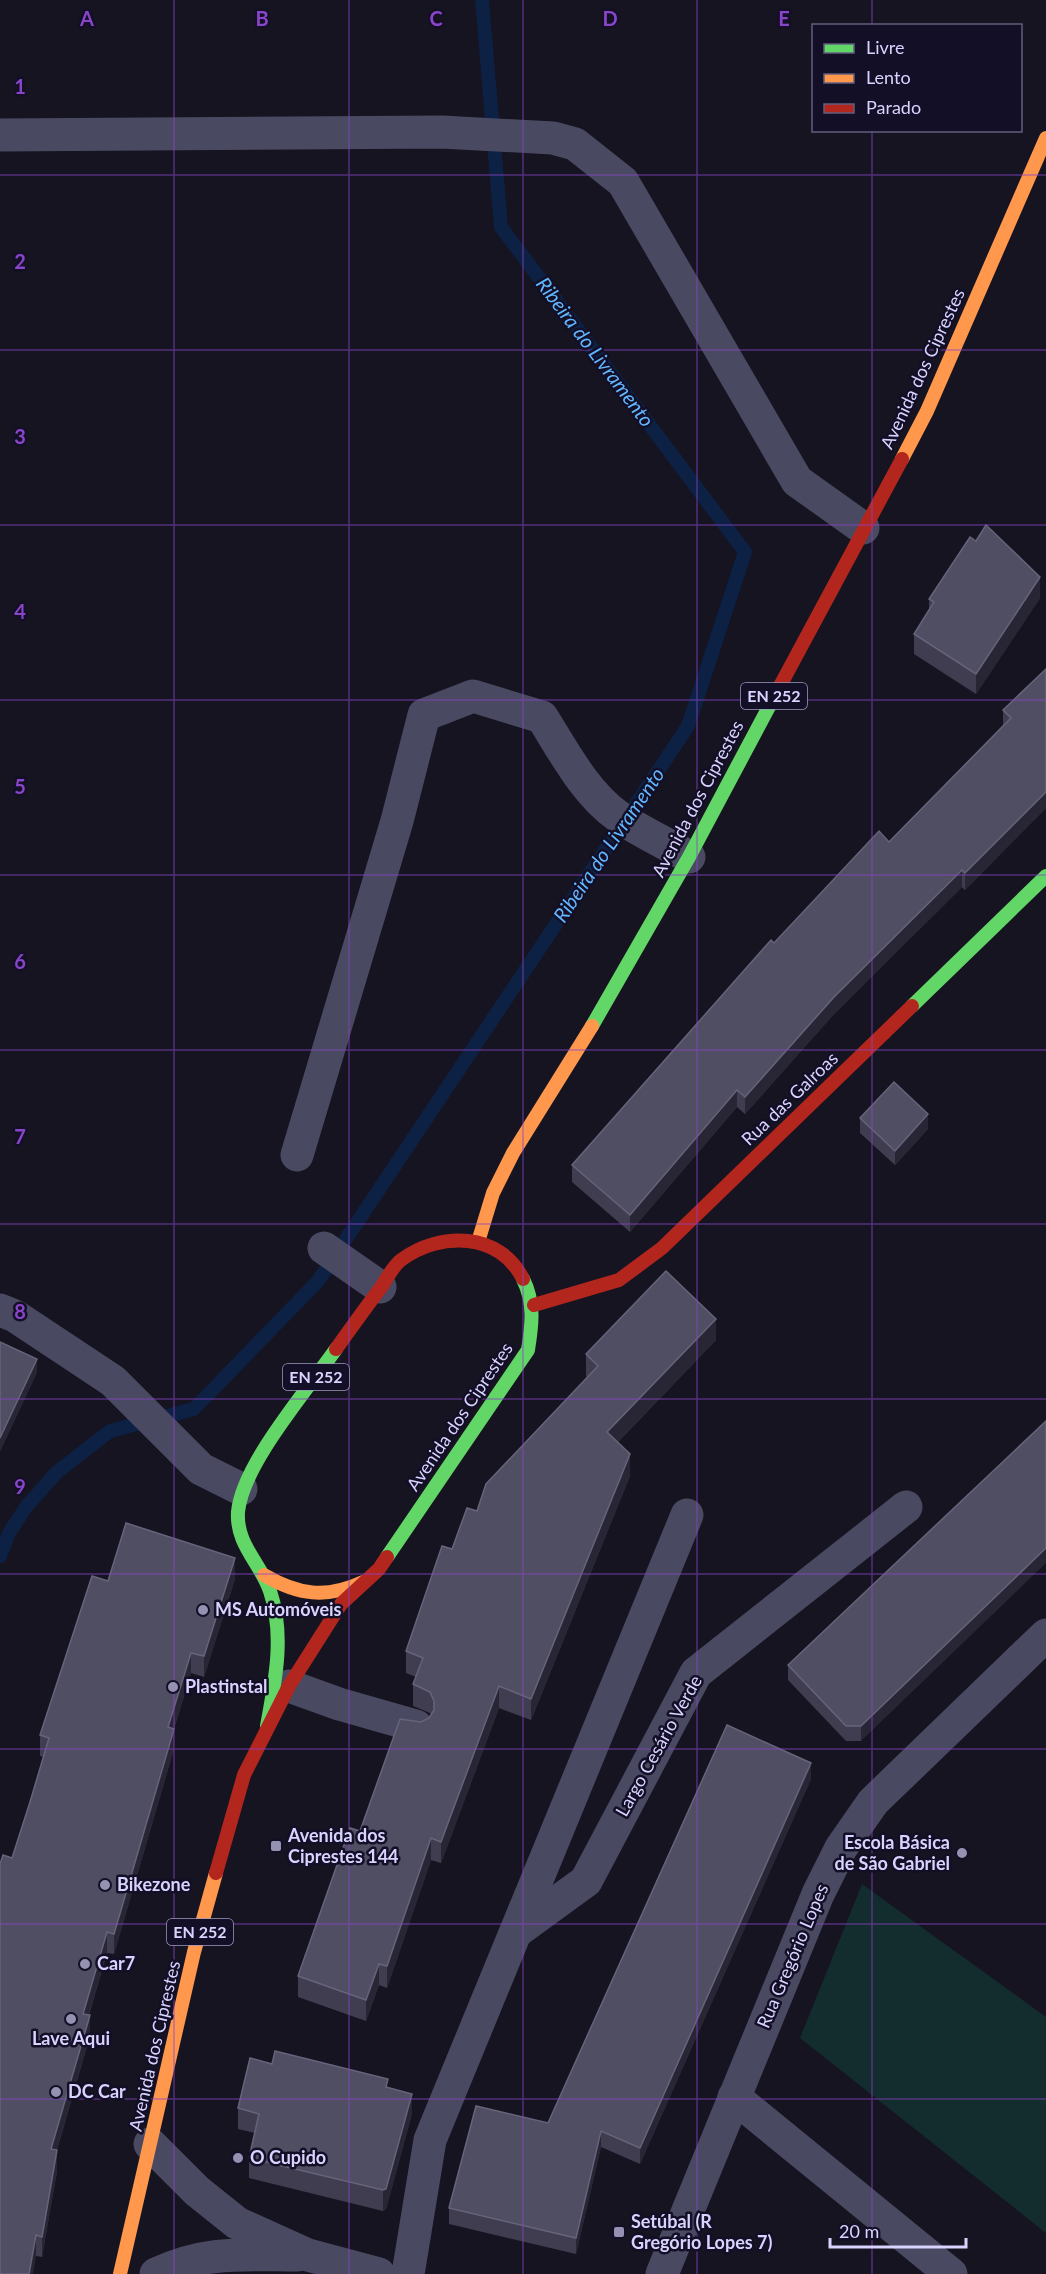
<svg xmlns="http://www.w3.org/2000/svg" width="1046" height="2274" font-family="Lato,sans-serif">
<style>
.green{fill:#132c2d}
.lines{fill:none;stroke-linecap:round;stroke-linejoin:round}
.stream{stroke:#0d2144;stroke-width:14}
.street{stroke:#4a4962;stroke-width:33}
.fast{stroke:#63d668;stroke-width:14}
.slow{stroke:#ff974d;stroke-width:14}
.jam{stroke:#b3261e;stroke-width:14}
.wall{fill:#403d50}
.shaded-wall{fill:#282635}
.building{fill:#504e63;stroke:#66637b;stroke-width:1.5}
.grid{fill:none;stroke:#8945c9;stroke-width:1.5;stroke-opacity:0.55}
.poi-dot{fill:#9591b1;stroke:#130f26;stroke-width:2}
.labels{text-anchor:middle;stroke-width:5;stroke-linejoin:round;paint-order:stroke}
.shield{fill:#130f26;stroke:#9e99be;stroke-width:1.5}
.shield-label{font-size:16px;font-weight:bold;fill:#d9d4ff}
.street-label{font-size:18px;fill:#d9d4ff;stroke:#130f26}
.poi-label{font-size:18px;font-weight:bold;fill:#d9d4ff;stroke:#130f26;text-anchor:start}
.water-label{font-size:20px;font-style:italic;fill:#62b6ff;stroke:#130f26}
.grid-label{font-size:20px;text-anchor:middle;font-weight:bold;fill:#8945c9;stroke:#130f26;stroke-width:5;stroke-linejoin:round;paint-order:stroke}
</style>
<rect width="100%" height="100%" fill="#161421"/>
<!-- green -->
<polygon class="green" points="862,1884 1046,2017 1046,2233 800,2038"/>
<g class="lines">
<!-- stream -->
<polyline class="stream" points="0,1556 9,1533 26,1507 57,1472 110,1431 194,1409 318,1281 688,726 745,552 501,227 482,0"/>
<!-- street -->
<g class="street">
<polyline points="0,135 442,132 553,138 575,144 623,182 797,481 863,528"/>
<path d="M297,1155L397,821L424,715L473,696L542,717C564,752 585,793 619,817C641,832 666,843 689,857"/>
<polyline points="324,1248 380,1287"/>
<polyline points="0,1310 15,1316 113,1381 201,1469 241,1489"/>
<polyline points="289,1686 339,1704 416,1726"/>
<polyline points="516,1932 586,1881 696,1673 906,1507"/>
<polyline points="734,2097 951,2274"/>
<polyline points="150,2144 197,2191 237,2223 308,2255 379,2274"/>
<path d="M156,2274C206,2250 244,2255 297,2255"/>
<polyline points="408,2274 430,2140 687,1515"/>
<polyline points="662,2274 818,1894 841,1848 873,1802 1046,1635"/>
</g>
<!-- fast -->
<g class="fast">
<polyline points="912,1006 1046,876"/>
<polyline points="592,1026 689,857 780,686"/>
<path d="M387,1557L528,1350C532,1325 535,1303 523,1279"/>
<path d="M267,1726C275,1682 285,1635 270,1591C260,1562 236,1545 238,1512C242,1465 308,1389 336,1349"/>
</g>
<!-- slow -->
<g class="slow">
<polyline points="902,459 927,411 1046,138"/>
<polyline points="478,1242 493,1193 513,1153 592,1026"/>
<path d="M264,1575C298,1595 326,1599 363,1582"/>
<polyline points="120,2274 194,1952 216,1873"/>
</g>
<!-- jam -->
<g class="jam">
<polyline points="780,686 902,459"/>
<polyline points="534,1305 619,1280 662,1248 912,1006"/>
<path d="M336,1349C351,1328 366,1307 382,1286C387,1278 393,1266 401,1260C440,1231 500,1232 523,1279"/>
<polyline points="216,1873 244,1775 289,1686 341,1604 379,1569 387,1557"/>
</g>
</g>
<!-- wall -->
<g class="wall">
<polygon points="1040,598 976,694 914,654 914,634 929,611 929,599"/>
<polygon points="1046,669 1046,808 965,890 962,887 834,1014 745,1114 737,1107 630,1232 572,1182 572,1165 1003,725 1003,710"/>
<polygon points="860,1118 928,1129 895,1165 860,1133"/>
<polygon points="716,1340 618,1442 630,1476 531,1720 499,1708 441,1863 431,1860 387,1988 379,1985 366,2021 298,1997 298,1976 360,1831 421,1722 429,1718 431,1715 430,1713 413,1706 413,1684 416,1677 406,1673 406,1651 452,1549 477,1511 587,1377 586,1376 586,1354"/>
<polygon points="1046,1421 861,1741 846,1741 788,1680 788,1665"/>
<polygon points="235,1579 204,1677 191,1673 174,1729 174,1749 114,1954 107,1953 89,2015 90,2036 57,2150 57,2171 42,2257 36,2256 12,1858 44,1757 40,1756 40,1735 108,1581"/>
<polygon points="811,1779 640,2164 601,2147 576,2254 449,2224 449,2208 548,2123"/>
<polygon points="272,2064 388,2088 412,2114 386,2209 383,2211 249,2178 249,2158 255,2133 238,2129 238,2108"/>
</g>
<!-- shaded-wall -->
<g class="shaded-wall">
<polygon points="1040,577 1040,598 976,694 976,674"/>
<polygon points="1046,792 1046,808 965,890 965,873"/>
<polygon points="962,870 962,887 834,1014 745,1114 745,1097 834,997"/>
<polygon points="737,1090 737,1107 630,1232 630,1215"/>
<polygon points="928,1114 928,1129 895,1165 895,1151"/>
<polygon points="716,1319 716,1340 607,1453 607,1432"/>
<polygon points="37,1359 37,1373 0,1452 0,1438"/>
<polygon points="630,1454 630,1476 531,1720 531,1699"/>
<polygon points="1046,1548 1046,1563 861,1741 861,1726"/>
<polygon points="235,1558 235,1579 204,1677 204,1656"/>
<polygon points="191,1653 191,1673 168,1747 168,1727"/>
<polygon points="499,1686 499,1708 441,1863 441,1842"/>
<polygon points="174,1729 174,1749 114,1954 114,1934"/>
<polygon points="811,1763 811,1779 640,2164 640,2148"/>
<polygon points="431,1838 431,1860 387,1988 387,1966"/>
<polygon points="107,1932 107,1953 83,2034 83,2014"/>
<polygon points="379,1964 379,1985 366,2021 366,2000"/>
<polygon points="90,2015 90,2036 51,2170 51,2149"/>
<polygon points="412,2094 412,2114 386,2209 383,2211 383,2190"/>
<polygon points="601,2131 601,2147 576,2254 576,2238"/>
<polygon points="57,2150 57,2171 42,2257 42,2237"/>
<polygon points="36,2235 36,2256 33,2274 29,2274"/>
</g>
<!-- building -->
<g class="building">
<polygon points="986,525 1040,577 976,674 914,634 934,602 929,599 970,537 976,541"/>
<polygon points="1046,669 1046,792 965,873 962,870 834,997 745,1097 737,1090 630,1215 572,1165 771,940 774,943 879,831 889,842 1011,718 1003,710"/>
<polygon points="894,1082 928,1114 895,1151 860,1118"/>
<polygon points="666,1271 716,1319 607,1432 630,1454 531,1699 499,1686 441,1842 431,1838 387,1966 379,1964 366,2000 298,1976 350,1828 360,1831 400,1719 421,1722 429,1718 434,1710 434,1701 430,1692 413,1684 423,1658 406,1651 442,1546 452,1549 467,1508 477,1511 486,1484 598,1366 586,1354"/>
<polygon points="0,1342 37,1359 0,1438"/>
<polygon points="1046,1421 1046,1548 861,1726 846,1726 788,1665"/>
<polygon points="126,1523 235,1558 204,1656 191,1653 168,1727 174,1729 114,1934 107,1932 83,2014 90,2015 51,2149 57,2150 42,2237 36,2235 29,2274 0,2274 0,1864 3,1855 12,1858 30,1802 49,1738 40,1735 92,1576 108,1581"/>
<polygon points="727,1725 811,1763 640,2148 601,2131 576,2238 449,2208 476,2106 548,2123"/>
<polygon points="275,2051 388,2079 386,2087 412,2094 386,2189 383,2190 249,2158 259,2114 238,2108 250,2058 272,2064"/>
</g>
<!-- grid -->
<path class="grid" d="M174,0V2274M349,0V2274M523,0V2274M697,0V2274M872,0V26M872,130V2274M0,175H1046M0,350H1046M0,525H1046M0,700H1046M0,875H1046M0,1050H1046M0,1224H1046M0,1399H1046M0,1574H1046M0,1749H1046M0,1924H1046M0,2099H1046"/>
<!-- markers -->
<g class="poi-dot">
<circle cx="203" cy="1610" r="6"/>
<circle cx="173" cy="1687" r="6"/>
<rect x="270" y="1840" width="12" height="12" rx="3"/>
<circle cx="962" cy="1853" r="6"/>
<circle cx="105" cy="1885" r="6"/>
<circle cx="85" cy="1964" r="6"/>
<circle cx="71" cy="2019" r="6"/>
<circle cx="56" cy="2092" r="6"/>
<circle cx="238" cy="2158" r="6"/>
<rect x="613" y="2226" width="12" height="12" rx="3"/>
</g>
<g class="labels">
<!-- shield labels -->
<g class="shield">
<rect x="741" y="683" width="66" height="26" rx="4.5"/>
<rect x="283" y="1364" width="66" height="26" rx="4.5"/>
<rect x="167" y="1919" width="66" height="26" rx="4.5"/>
</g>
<g class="shield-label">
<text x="774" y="702">EN 252</text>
<text x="316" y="1383">EN 252</text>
<text x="200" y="1938">EN 252</text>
</g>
<!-- street labels -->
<g class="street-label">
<text transform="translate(923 369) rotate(-65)" y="6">Avenida dos Ciprestes</text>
<text transform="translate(698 799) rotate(-62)" y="6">Avenida dos Ciprestes</text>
<text transform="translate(790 1099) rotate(-44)" y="6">Rua das Galroas</text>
<text transform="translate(460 1417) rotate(-56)" y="6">Avenida dos Ciprestes</text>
<text transform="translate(659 1746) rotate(-61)" y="6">Largo Cesário Verde</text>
<text transform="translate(793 1956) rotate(-67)" y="6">Rua Gregório Lopes</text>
<text transform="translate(155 2046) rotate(-77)" y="6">Avenida dos Ciprestes</text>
</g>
<!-- poi labels -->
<g class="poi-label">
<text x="215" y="1616">MS Automóveis</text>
<text x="185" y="1693">Plastinstal</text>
<text x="288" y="1842">Avenida dos<tspan x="288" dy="21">Ciprestes 144</tspan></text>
<text x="950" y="1849" text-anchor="end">Escola Básica<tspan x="950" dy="21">de São Gabriel</tspan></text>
<text x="117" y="1891">Bikezone</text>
<text x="97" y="1970">Car7</text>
<text x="71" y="2045" text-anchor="middle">Lave Aqui</text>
<text x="68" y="2098">DC Car</text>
<text x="250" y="2164">O Cupido</text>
<text x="631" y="2228">Setúbal (R<tspan x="631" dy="21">Gregório Lopes 7)</tspan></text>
</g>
<!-- water labels -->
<g class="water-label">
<text transform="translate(595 352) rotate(53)" y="7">Ribeira do Livramento</text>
<text transform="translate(609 845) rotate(-56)" y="7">Ribeira do Livramento</text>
</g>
</g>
<g class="grid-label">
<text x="87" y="26">A</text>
<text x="262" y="26">B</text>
<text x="436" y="26">C</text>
<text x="610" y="26">D</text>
<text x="784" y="26">E</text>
<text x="20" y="94">1</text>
<text x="20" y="269">2</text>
<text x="20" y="444">3</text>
<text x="20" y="619">4</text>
<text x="20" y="794">5</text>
<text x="20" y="969">6</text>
<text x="20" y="1144">7</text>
<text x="20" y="1319">8</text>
<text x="20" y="1494">9</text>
</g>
<!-- legend -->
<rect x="812" y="24" width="210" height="108" fill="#130f26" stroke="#625e7d" stroke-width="1.5"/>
<rect x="824" y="44" width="30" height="9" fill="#63d668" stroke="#625e7d" stroke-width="1.5"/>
<text x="866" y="54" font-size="18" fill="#d9d4ff">Livre</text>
<rect x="824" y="74" width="30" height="9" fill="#ff974d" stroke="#625e7d" stroke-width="1.5"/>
<text x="866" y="84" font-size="18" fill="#d9d4ff">Lento</text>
<rect x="824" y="104" width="30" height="9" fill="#b3261e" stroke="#625e7d" stroke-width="1.5"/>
<text x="866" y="114" font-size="18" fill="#d9d4ff">Parado</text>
<!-- scale -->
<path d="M830 2238v9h136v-9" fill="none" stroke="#d9d4ff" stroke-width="3"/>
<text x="839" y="2238" font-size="18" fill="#d9d4ff" stroke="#130f26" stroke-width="4.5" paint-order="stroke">20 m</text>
</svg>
